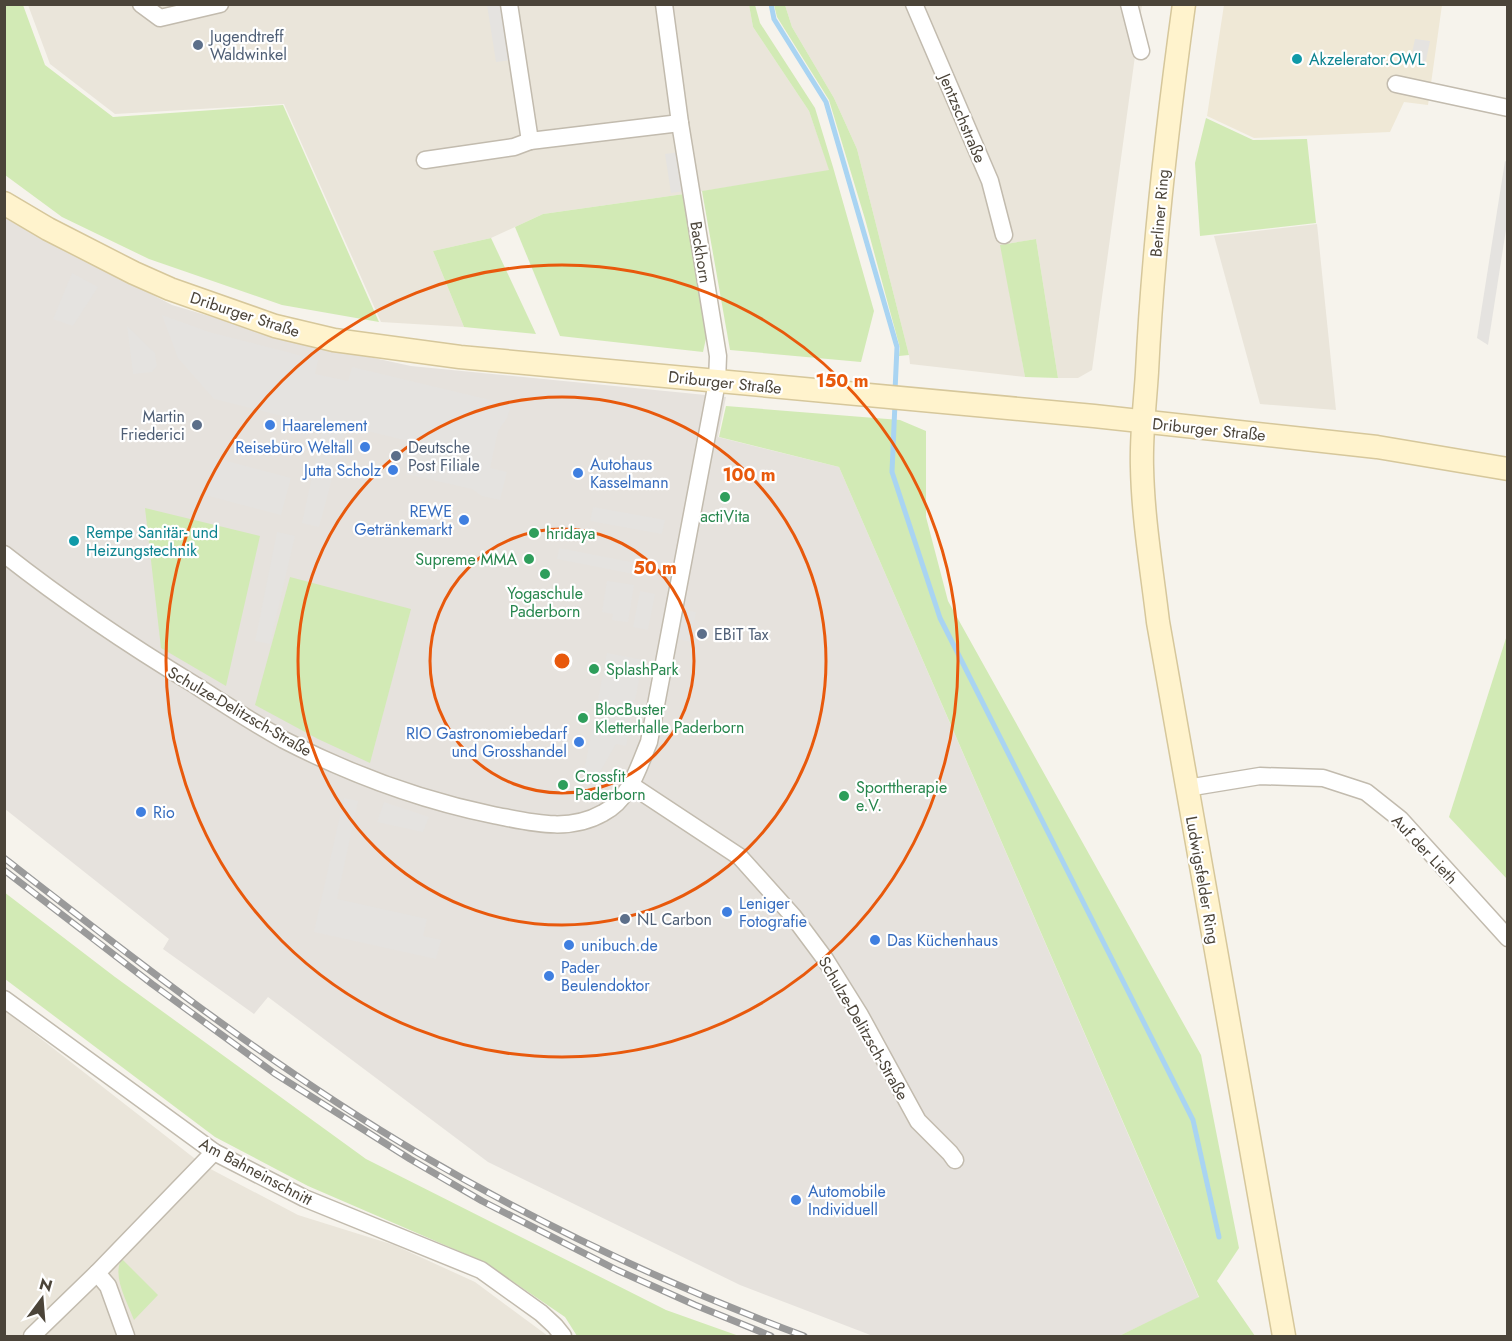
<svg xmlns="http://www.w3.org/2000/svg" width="1512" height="1341" font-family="Jost,sans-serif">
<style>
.residential{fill:#eae5da}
.industrial{fill:#e6e2dd}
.education{fill:#efe8d6}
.green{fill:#d2eab5}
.parking{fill:#e5e3e0}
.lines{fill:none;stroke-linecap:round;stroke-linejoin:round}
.stream{stroke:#a9d4f2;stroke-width:5}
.minor-casing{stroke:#c2bbae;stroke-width:19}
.secondary-casing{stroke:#d6c79b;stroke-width:25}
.minor{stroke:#fff;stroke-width:16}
.secondary{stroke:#fff3cd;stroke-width:22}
.rail-casing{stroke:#9a9a9a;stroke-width:7}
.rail{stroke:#fff;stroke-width:4.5;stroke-dasharray:14;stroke-linecap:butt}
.ring{fill:none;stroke:#e8590c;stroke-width:3}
.service-dot{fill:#5c6f8a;stroke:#fff;stroke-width:2}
.culture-dot{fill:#0f9aa8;stroke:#fff;stroke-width:2}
.shop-dot{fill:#3f7fe0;stroke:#fff;stroke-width:2}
.leisure-dot{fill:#2e9e5b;stroke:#fff;stroke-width:2}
.labels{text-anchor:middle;stroke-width:4.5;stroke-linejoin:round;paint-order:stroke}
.service-label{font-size:16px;fill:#4e5e75;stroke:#fff;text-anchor:start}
.culture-label{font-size:16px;fill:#0d838f;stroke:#fff;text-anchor:start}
.street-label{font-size:16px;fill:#4b4439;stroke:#fff}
.shop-label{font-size:16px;fill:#366cbe;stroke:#fff;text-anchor:start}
.leisure-label{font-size:16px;fill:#27864d;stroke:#fff;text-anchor:start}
.centre{fill:#e8590c;stroke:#fff;stroke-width:3}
.ring-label{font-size:18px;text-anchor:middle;font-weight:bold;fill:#e8590c;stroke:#fff;stroke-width:4.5;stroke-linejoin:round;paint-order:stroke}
</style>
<rect width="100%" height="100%" fill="#f6f3ec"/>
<!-- residential -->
<g class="residential">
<polygon points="28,5 749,5 753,27 809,111 830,171 684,194 543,214 491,238 433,251 464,327 381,322 284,104 115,114 50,64"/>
<polygon points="785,5 1142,5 1092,370 1078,378 1058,378 1036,239 1001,245 1025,377 910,364 909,355 857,149 834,98 792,27"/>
<polygon points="1317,224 1336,410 1260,404 1214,236"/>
<polygon points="4,1010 203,1165 298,1215 394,1245 475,1282 548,1336 5,1336"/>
</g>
<!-- industrial -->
<polygon class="industrial" points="4,218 172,305 290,340 411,366 726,397 718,437 839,467 1199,1298 1119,1336 873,1336 740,1285 488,1162 268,997 254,1014 163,949 169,939 5,809"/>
<!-- education -->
<polygon class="education" points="1224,5 1442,5 1428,105 1404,102 1390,132 1254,138 1207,116"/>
<!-- green -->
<g class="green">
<polygon points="5,4 23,5 45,65 113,117 283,105 379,322 282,305 149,259 62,217 5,175"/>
<polygon points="749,5 755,5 760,23 815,108 833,167 874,311 861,362 730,350 702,191 829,170 809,111 753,27"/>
<polygon points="774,5 785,5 792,27 834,98 857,149 909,355 899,356 900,348 865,219 829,100 777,17"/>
<polygon points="1206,118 1253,140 1307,139 1316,223 1200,236 1195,163"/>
<polygon points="684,194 707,334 703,352 560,336 515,227 543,214"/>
<polygon points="491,238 536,334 464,327 433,251"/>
<polygon points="1036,239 1058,378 1025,377 1000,245"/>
<polygon points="726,406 900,420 926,431 926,517 948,601 1201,1055 1239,1248 1217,1281 1255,1336 1119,1336 1199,1297 839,467 719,437"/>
<polygon points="145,508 260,536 226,686 161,648"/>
<polygon points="290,577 411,609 370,763 318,739 255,705"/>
<polygon points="1507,635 1507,879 1449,817"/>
<polygon points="4,892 115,977 366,1159 666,1310 739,1336 577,1336 565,1317 484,1262 308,1186 215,1137 5,979"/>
<path d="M122,1259L158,1295L134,1320C128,1303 111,1275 122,1259Z"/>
</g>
<!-- parking -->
<g class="parking">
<polygon points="487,5 503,5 511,60 496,62"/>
<polygon points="1415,39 1430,41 1425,65 1410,62"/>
<polygon points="679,152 685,191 671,193 665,154"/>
<polygon points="1505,161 1508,163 1507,223 1488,345 1477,338"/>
<polygon points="72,273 98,287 73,326 53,319"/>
<polygon points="162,315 209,332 318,360 315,374 348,381 352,367 511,405 507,418 498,431 490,468 507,472 500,500 482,496 472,489 406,474 413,442 346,426 319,527 302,523 323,426 214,399 178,358"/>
<polygon points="127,326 155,353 157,366 152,372 133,374"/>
<polygon points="215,458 291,478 281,515 205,495"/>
<polygon points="593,507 665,520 662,534 590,521"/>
<polygon points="277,532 295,536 270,644 255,641"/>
<polygon points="559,548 646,565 644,576 557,559"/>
<polygon points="607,581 634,585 628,622 612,620 613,614 602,612"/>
<polygon points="640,591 655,594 648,630 633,627"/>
<polygon points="684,610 696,612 691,642 678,639"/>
<polygon points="607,653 643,660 626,746 616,744 593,784 582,782"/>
<polygon points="344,798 358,801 337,899 427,919 423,936 441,940 436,959 314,932"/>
<polygon points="384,802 429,817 423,832 377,822"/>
</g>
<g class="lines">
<!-- stream -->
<g class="stream">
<polyline points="771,4 774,19 826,102 897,347 895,391"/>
<polyline points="895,403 892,472 940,618 1193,1120 1219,1237"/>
</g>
<!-- minor casing -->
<g class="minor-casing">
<g id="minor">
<polyline points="141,4 160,18 220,4"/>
<polyline points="509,4 530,141 680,123"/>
<polyline points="914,4 990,181 1004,235"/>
<polyline points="1129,4 1141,51"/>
<polyline points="1396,84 1508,108"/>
<polyline points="425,160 514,147 530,141"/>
<path d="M4,554C65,602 129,645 195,685C224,704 254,723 284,740C350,774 420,800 493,815C530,822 568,833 603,813C630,799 638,768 649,742L717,382L718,356L680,123L664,4"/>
<polyline points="631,785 740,857 793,916 825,959 860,1015 918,1121 950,1153 955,1160"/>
<polyline points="1187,788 1260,776 1323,778 1366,792 1400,819 1508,938"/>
<polyline points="4,999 214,1152 304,1198 481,1270 541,1313 555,1326 563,1336"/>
<polyline points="97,1273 108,1286 126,1336"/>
<polyline points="32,1336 97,1273 214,1152"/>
</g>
</g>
<!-- secondary casing -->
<g class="secondary-casing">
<g id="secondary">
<path d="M1184,4C1167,127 1153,249 1147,372C1145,404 1141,435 1142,467C1143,519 1152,571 1158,622L1284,1336"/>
<polyline points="4,203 48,229 134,273 170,289 275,326 334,340 460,357 1094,416 1377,447 1508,469"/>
</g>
</g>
<!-- minor -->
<use href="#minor" class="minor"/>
<!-- secondary -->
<use href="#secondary" class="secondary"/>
<!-- rail casing -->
<g class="rail-casing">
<g id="rail">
<path d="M4,858C138,962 272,1067 418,1153C541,1225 670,1286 804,1336"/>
<polyline points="4,870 152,984 274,1073 410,1159 482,1201 617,1270 695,1305 771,1336"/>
</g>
</g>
<!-- rail -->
<use href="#rail" class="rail"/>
</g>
<!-- distance rings -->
<g class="ring">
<circle cx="562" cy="661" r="132"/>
<circle cx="562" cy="661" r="264"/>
<circle cx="562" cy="661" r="396"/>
</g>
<!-- markers -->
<g class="service-dot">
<circle cx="198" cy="45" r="6"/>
<circle cx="197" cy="425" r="6"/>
<circle cx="396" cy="456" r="6"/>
<circle cx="702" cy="634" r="6"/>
<circle cx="625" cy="919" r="6"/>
</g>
<g class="culture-dot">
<circle cx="1297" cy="59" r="6"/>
<circle cx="74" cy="541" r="6"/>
</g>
<g class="shop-dot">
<circle cx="270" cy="425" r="6"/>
<circle cx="365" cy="447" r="6"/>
<circle cx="393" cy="470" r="6"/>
<circle cx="578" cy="473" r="6"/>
<circle cx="464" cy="520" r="6"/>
<circle cx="579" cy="742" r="6"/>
<circle cx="141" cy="812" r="6"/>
<circle cx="727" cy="912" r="6"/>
<circle cx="875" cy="940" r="6"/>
<circle cx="569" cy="945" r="6"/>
<circle cx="549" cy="976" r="6"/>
<circle cx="796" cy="1200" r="6"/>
</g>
<g class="leisure-dot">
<circle cx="725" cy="497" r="6"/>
<circle cx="534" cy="533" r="6"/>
<circle cx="529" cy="559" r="6"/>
<circle cx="545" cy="574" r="6"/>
<circle cx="594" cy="669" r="6"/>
<circle cx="583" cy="718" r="6"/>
<circle cx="563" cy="785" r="6"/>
<circle cx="844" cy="796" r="6"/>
</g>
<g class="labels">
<!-- service labels -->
<g class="service-label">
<text x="210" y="42">Jugendtreff<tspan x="210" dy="18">Waldwinkel</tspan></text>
<text x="185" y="422" text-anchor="end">Martin<tspan x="185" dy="18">Friederici</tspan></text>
<text x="408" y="453">Deutsche<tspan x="408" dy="18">Post Filiale</tspan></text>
<text x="714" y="640">EBiT Tax</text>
<text x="637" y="925">NL Carbon</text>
</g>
<!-- culture labels -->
<g class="culture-label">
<text x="1309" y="65">Akzelerator.OWL</text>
<text x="86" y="538">Rempe Sanitär- und<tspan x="86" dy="18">Heizungstechnik</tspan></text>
</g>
<!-- street labels -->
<g class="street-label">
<text transform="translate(963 118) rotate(67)" y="6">Jentzschstraße</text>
<text transform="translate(1159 213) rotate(-85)" y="6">Berliner Ring</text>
<text transform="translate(701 252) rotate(81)" y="6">Backhorn</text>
<text transform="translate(245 314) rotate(18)" y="6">Driburger Straße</text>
<text transform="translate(725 382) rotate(6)" y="6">Driburger Straße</text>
<text transform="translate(1209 429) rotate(6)" y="6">Driburger Straße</text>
<text transform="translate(240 711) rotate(30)" y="6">Schulze-Delitzsch-Straße</text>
<text transform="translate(1425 849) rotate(47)" y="6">Auf der Lieth</text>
<text transform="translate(1203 880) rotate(80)" y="6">Ludwigsfelder Ring</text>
<text transform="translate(864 1028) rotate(60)" y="6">Schulze-Delitzsch-Straße</text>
<text transform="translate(256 1171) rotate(28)" y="6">Am Bahneinschnitt</text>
</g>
<!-- shop labels -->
<g class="shop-label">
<text x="282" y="431">Haarelement</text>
<text x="353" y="453" text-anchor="end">Reisebüro Weltall</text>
<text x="590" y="470">Autohaus<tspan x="590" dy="18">Kasselmann</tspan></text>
<text x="381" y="476" text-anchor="end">Jutta Scholz</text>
<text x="452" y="517" text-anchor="end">REWE<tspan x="452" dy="18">Getränkemarkt</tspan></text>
<text x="567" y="739" text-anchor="end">RIO Gastronomiebedarf<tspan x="567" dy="18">und Grosshandel</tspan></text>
<text x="153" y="818">Rio</text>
<text x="739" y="909">Leniger<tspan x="739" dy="18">Fotografie</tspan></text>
<text x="887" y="946">Das Küchenhaus</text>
<text x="581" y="951">unibuch.de</text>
<text x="561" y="973">Pader<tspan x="561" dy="18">Beulendoktor</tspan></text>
<text x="808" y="1197">Automobile<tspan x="808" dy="18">Individuell</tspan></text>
</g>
<!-- leisure labels -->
<g class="leisure-label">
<text x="725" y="522" text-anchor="middle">actiVita</text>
<text x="546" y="539">hridaya</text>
<text x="517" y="565" text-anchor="end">Supreme MMA</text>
<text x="545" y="599" text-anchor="middle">Yogaschule<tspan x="545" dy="18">Paderborn</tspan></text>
<text x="606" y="675">SplashPark</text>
<text x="595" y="715">BlocBuster<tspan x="595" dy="18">Kletterhalle Paderborn</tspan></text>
<text x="575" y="782">Crossfit<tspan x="575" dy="18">Paderborn</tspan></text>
<text x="856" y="793">Sporttherapie<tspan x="856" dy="18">e.V.</tspan></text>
</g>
</g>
<circle cx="562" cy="661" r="9" class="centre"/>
<g class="ring-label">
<text x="842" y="387">150 m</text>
<text x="749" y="481">100 m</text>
<text x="655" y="574">50 m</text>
</g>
<!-- border -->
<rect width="1512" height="1341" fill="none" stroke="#4b4439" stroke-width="12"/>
<!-- north arrow -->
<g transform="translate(42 1299) rotate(16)" stroke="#ffffff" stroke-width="4.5" paint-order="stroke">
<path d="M0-4.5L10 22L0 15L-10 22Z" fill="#4b4439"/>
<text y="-9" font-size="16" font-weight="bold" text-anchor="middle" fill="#4b4439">N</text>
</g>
</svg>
